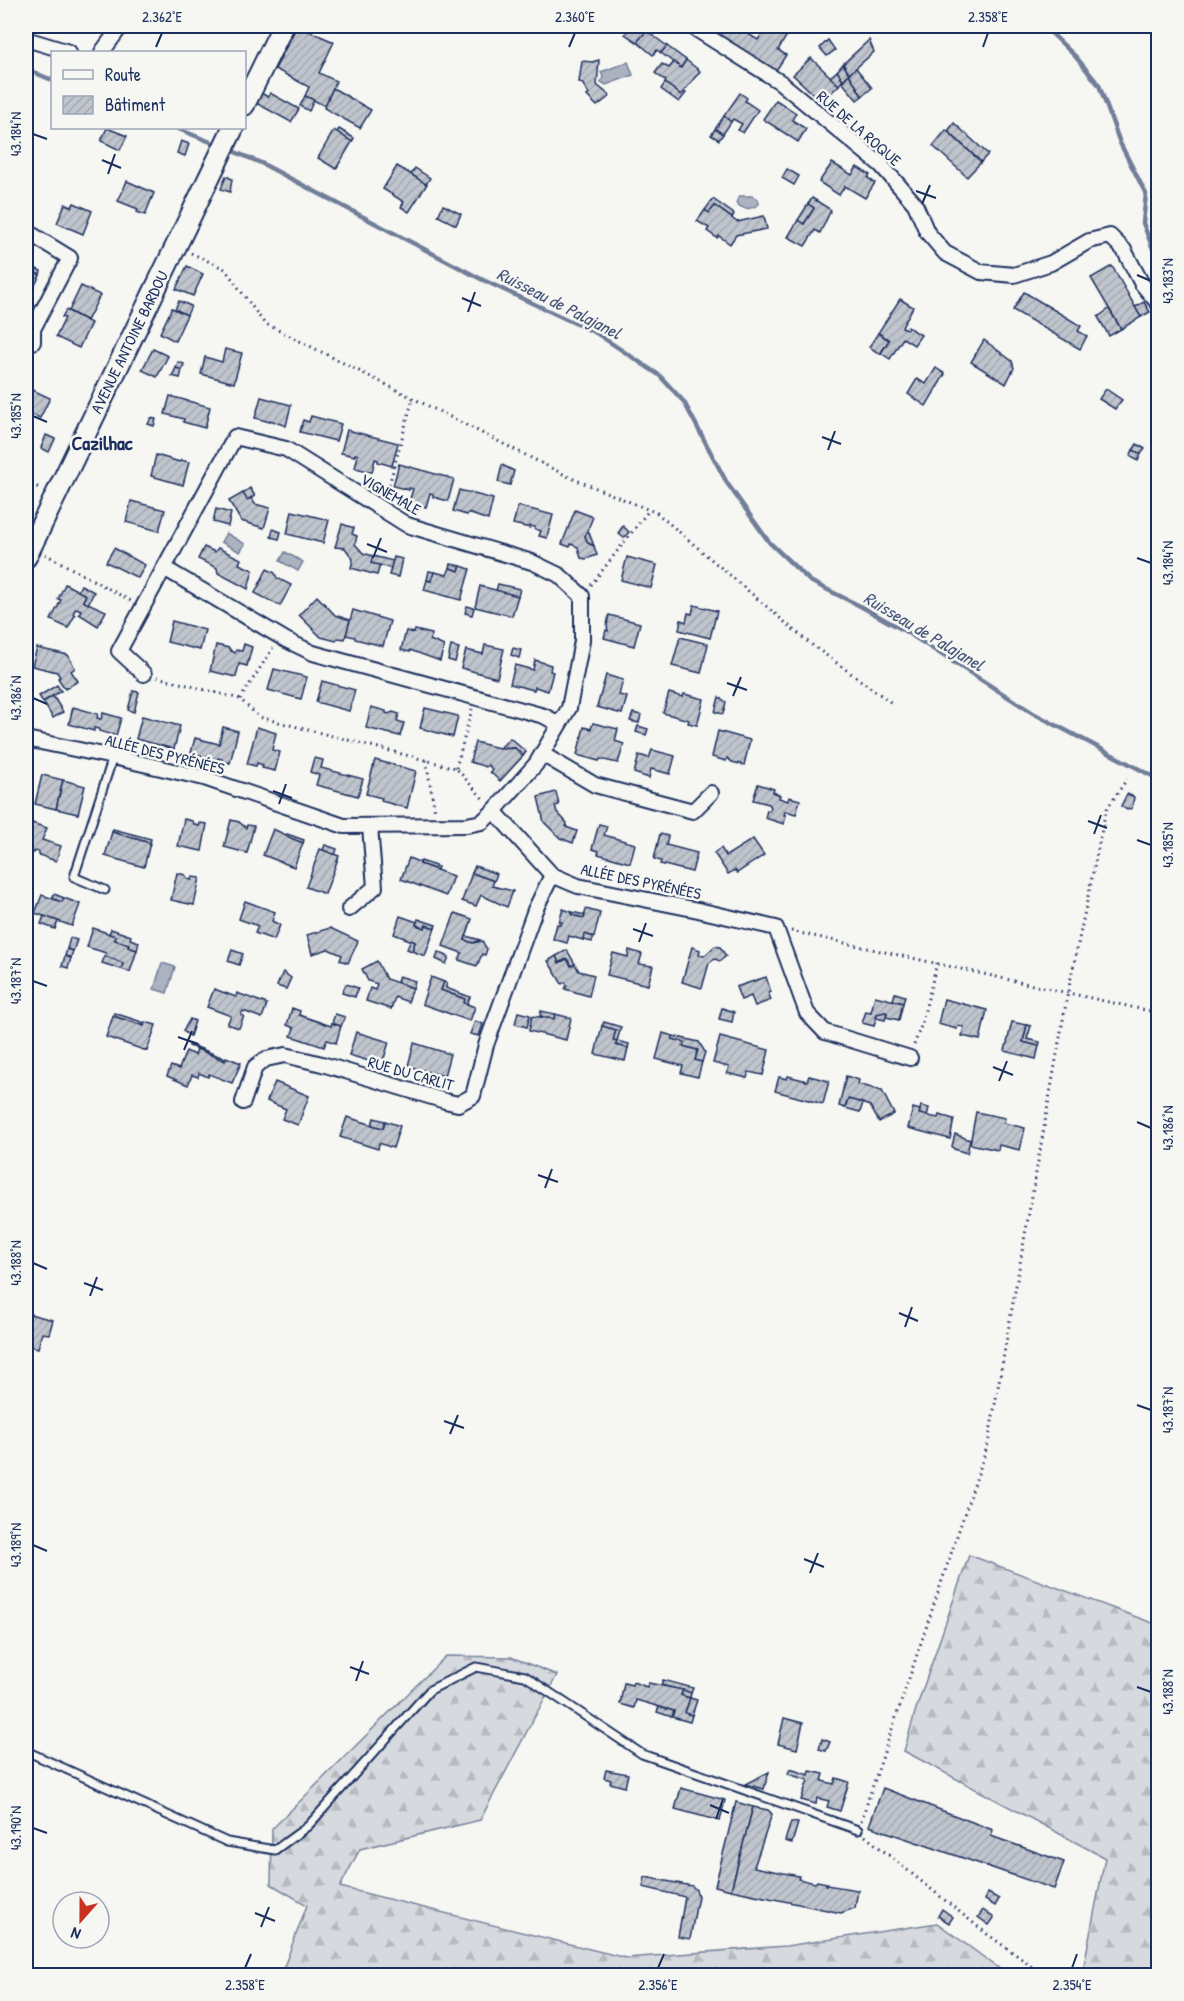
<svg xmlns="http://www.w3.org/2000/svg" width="1184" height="2001" viewBox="0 0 1184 2001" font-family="'Patrick Hand',sans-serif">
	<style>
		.forest { fill: url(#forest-firs); stroke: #78849e; stroke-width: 1.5 }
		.water { fill: #abb2c0; stroke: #717e99; stroke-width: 1.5 }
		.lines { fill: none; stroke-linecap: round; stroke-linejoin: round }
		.stream { stroke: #717e99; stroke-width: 4.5 }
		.building { fill: url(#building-hatch); stroke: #1b2f5e; stroke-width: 1.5 }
		.lane-casing { stroke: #1b2f5e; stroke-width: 11 }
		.street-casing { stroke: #1b2f5e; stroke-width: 18 }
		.secondary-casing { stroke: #1b2f5e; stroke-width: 24 }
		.path { stroke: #1b2f5e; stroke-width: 3; stroke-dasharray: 1.5 4.5; stroke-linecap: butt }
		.lane { stroke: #f6f6f2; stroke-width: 7 }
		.street { stroke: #f6f6f2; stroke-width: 14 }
		.secondary { stroke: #f6f6f2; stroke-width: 20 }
		.ticks { fill: none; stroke: #1b2f5e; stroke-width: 2 }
		.labels { text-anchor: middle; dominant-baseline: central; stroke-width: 5; stroke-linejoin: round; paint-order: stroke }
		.street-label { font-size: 16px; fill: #1b2f5e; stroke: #f6f6f2 }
		.water-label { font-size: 18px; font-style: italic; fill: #46567b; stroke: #f6f6f2 }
		.quarter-label { font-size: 20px; font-weight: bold; fill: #1b2f5e; stroke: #f6f6f2 }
		.neatline { fill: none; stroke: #1b2f5e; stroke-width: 2 }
		.ticks-label { font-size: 15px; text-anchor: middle; fill: #1b2f5e }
	</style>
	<defs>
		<pattern id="forest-firs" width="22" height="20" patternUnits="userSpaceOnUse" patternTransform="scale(1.5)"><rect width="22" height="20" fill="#d6d9dd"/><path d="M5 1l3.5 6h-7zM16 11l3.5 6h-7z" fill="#b7bbc0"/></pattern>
		<pattern id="building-hatch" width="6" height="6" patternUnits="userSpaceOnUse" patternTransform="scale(1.5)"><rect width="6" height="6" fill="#c0c4cd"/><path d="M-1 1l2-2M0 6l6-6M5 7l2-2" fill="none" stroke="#a4a9b2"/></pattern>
	</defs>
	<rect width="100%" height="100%" fill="#f6f6f2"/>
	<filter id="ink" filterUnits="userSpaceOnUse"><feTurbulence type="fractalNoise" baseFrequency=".0167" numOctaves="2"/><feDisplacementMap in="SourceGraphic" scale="12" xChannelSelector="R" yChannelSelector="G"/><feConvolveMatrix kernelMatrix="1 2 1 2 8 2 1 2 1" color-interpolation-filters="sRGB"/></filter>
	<g filter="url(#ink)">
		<g class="forest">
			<polygon points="969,1555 1158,1625 1158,1975 1082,1975 1105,1858 904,1751 916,1709"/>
			<polygon points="446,1656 511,1657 557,1675 480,1820 360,1849 340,1887 626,1958 786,1946 937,1923 1008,1975 281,1975 307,1905 271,1884 272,1829"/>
		</g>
		<g class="water">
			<polygon points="628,62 633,75 606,85 601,82 603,77 601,72"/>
			<path d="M739,196h13l6,3 1,5c-7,6 -17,6 -23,-1z"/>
			<polygon points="226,533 245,544 240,552 221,542"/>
			<polygon points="285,552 303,562 298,571 280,561"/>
			<polygon points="162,963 175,967 167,993 154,989"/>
		</g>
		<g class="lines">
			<g class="stream">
				<polyline points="1044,26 1075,56 1099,85 1120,143 1146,194 1143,223 1158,262"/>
				<polyline points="26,69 52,80"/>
				<polyline points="176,128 218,145"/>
				<polyline points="228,149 261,163 481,279 596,333 659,375 684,402 727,483 769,542 810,581 862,607 905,631 1033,713 1158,779"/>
			</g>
		</g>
		<g class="building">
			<polygon points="297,26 334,42 319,73 336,81 325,106 305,96 309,87 275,69"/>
			<polygon points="632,26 640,26 647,31 637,42 625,34"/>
			<polygon points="714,26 735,26 758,40 767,26 772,26 787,35 778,50 786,55 775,72 709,32"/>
			<polygon points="781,26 790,29 787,35 779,30"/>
			<polygon points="647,31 667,46 661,53 657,50 653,55 637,42"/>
			<polygon points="828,40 835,50 827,56 820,48"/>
			<polygon points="869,40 874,52 849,74 843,64"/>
			<polygon points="667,46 686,60 681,68 661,53"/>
			<polygon points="811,58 839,85 822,102 793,75"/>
			<polygon points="599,60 597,85 610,96 597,106 587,96 589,94 582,83 579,82 582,61 592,62"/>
			<polygon points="686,60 700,71 681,95 665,83 666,81 655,73 662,64 669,68 674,62 681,68"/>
			<polygon points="843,64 849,74 843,80 837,71"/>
			<polygon points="856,68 872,88 862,96 849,74"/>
			<polygon points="837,71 843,80 839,85 830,77"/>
			<polygon points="849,74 862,96 857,100 842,82"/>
			<polygon points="665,83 681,95 684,92 686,93 679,102 661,89"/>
			<polygon points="333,88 371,110 360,128 324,108"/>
			<polygon points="261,93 268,97 270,93 299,109 291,122 256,103"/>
			<polygon points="740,93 747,98 745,101 758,110 743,133 738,130 742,124 733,119 731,122 724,116"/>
			<polygon points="305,96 314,100 309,111 300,106"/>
			<polygon points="776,100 796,113 792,120 806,129 798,142 763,119"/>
			<polygon points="724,116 731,122 723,134 715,129"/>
			<polygon points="954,123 988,154 981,162 948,131"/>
			<polygon points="107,128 127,136 120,150 101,141"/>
			<polygon points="339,129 354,138 352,142 337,132"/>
			<polygon points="715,129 723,134 719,140 711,135"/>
			<polygon points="334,130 352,142 336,169 318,158"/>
			<polygon points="946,130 981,162 967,177 933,146"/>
			<polygon points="181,141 189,144 185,156 177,153"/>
			<polygon points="832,163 852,175 857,167 870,175 868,178 875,183 865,198 845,186 839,195 819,182"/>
			<polygon points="397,166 427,184 409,212 401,207 404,202 383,189"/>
			<polygon points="415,168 430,178 426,184 411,174"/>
			<polygon points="787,169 799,176 794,185 782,178"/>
			<polygon points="226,176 232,179 230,192 221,189"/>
			<polygon points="127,181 154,193 145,215 137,212 138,209 118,201"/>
			<polygon points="812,198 831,210 820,233 815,230 805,246 788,237 798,220 804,224 814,208 808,204"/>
			<polygon points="713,199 734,214 732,218 715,206 709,213 705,210"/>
			<polygon points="74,203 92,211 83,234 57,223 65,204 72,207"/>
			<polygon points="808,204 814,208 804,224 798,220"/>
			<polygon points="443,205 461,214 456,225 438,216"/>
			<polygon points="715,206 737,222 764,216 767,229 736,235 730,244 719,236 717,238 707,231 709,228 697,221 705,210 709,213"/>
			<polygon points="26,264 41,271 40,275 26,268"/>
			<polygon points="187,266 203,274 193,296 176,289"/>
			<polygon points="1112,266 1141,317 1121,329 1091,278"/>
			<polygon points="26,268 40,275 33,289 26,290"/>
			<polygon points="81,286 100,295 87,321 69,311"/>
			<polygon points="1024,292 1081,326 1078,331 1087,336 1080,349 1013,310"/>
			<polygon points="900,299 913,307 902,327 907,329 908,327 921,335 914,345 903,338 890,359 881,353 889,340 878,333"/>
			<polygon points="179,301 191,306 187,315 175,309"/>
			<polygon points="1144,302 1150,312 1141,317 1135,307"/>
			<polygon points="172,308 187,315 175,341 160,333"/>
			<polygon points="1109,309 1121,329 1109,336 1098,317"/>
			<polygon points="66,310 91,323 79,348 56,337 65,318 62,317"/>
			<polygon points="878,333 889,340 880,354 869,347"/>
			<polygon points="984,340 1012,361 1014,368 1006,384 971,362"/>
			<polygon points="153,349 168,356 157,377 142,370"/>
			<polygon points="225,349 242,353 234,383 201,374 205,357 222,362"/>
			<polygon points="178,362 184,364 182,370 176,368"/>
			<polygon points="176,368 182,370 180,378 172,376"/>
			<polygon points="936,368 945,374 926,406 908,394 917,379 926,384"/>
			<polygon points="26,387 50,398 40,418 26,412"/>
			<polygon points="1106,389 1122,400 1115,409 1099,399"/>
			<polygon points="170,396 210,407 205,428 183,422 184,419 165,414"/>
			<polygon points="261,397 291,405 286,426 270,420 270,422 255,418"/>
			<polygon points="311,416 341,424 336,441 300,432 303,420 309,422"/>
			<polygon points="151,418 156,419 154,426 148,424"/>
			<polygon points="347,430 398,443 392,466 378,462 378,460 375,459 372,472 355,468 358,455 355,454 355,456 341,453"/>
			<polygon points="46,435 55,439 49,452 41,448"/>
			<polygon points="1137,444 1145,449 1141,454 1133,450"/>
			<polygon points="1133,450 1141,454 1138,461 1130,456"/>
			<polygon points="156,455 180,462 181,460 189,462 183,485 151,476"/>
			<polygon points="399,464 454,479 448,501 433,497 433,494 430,493 426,507 409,502 413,489 409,488 409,490 393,486"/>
			<polygon points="502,465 514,471 510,485 498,482"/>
			<polygon points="250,488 255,496 247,500 243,493"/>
			<polygon points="459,490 493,499 488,520 468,513 467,515 453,511"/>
			<polygon points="243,493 247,500 251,498 255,504 270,508 264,528 241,521 229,501"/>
			<polygon points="131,501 165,510 159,531 126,522"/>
			<polygon points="518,506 553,515 547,538 539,536 541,531 535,529 535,527 530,526 530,528 513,524"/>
			<polygon points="216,509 231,513 228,526 213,522"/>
			<polygon points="575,510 593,517 585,536 588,543 594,546 597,555 586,559 581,558 578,547 571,544 570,547 562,544"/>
			<polygon points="292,511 329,520 323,543 287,534"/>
			<polygon points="342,524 354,528 352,534 357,536 355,544 363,553 373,556 371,563 380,565 377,575 351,568 353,559 345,548 335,547"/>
			<polygon points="623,526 629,532 624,538 618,533"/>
			<polygon points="273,529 281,532 279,539 271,537"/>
			<polygon points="588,530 594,546 588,543 585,536"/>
			<polygon points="204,547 215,552 218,548 241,559 239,564 253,570 248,589 218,573 217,568 198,559"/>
			<polygon points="114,548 145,565 138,578 106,562"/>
			<polygon points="373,556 393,561 391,568 371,563"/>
			<polygon points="394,557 402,559 398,577 389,575"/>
			<polygon points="627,557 657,565 651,588 621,580"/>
			<polygon points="451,564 461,566 459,571 450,568"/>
			<polygon points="461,566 470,569 461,600 424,590 427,580 431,581 434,572 447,575 450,568 459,571"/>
			<polygon points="267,569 275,573 277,578 291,585 280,606 255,593"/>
			<polygon points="429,571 434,572 431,581 427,580"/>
			<polygon points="65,584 86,595 83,601 106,611 98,626 79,614 81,610 76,608 73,614 75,615 68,628 51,620 61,600 58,599"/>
			<polygon points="498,584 520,589 518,596 496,591"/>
			<polygon points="81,585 94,592 88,604 83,601 86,595 78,591"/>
			<polygon points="480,586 518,596 512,616 475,607"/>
			<polygon points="317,596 335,615 350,620 345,639 338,638 336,641 321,637 299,615"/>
			<polygon points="694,605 717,611 710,638 679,630 681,620 686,622 688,613 692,614"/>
			<polygon points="467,606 474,608 472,615 465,613"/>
			<polygon points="353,610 390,621 383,646 355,639 355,637 346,635"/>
			<polygon points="609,615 640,623 634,646 604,638 606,630 608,631 607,625"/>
			<polygon points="172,621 205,630 200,650 167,642"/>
			<polygon points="415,630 432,634 430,640 444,646 440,661 410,650 410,652 401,650 406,631 414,633"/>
			<polygon points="680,637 708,644 701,673 672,666"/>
			<polygon points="244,644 252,647 247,666 239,664 236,677 210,671 216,645 229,648 231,651 235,653 236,650 242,651"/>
			<polygon points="485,645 504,649 497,678 461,668 466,650 483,654"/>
			<polygon points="451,646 459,648 455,662 448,660"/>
			<polygon points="37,648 68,655 75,668 71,671 78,681 65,689 58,678 60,677 57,672 32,666"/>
			<polygon points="513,648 521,650 519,658 511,655"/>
			<polygon points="535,660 551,665 550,671 553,672 548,691 535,687 534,690 510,684 515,665 533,670"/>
			<polygon points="274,669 307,677 301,699 268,690"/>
			<polygon points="606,675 623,680 619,695 627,697 622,714 597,707"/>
			<polygon points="322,681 355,690 349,711 316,702"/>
			<polygon points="57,685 61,691 43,702 39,696"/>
			<polygon points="133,691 139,692 134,712 128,710"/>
			<polygon points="669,693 683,697 684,694 704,699 697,725 688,723 689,720 663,713"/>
			<polygon points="53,696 63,712 53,718 43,702"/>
			<polygon points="719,697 726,702 723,714 715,712"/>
			<polygon points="73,707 98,714 97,718 101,719 103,713 121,718 116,736 99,731 99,729 94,728 94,731 69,724"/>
			<polygon points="371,707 386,711 386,713 388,714 393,712 399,714 397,721 404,723 400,736 366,728"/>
			<polygon points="425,708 458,716 453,737 420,728"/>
			<polygon points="633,713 641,715 639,723 630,721"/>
			<polygon points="142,716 180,726 174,749 136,739"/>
			<polygon points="593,723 618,729 615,741 624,744 618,763 600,759 599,761 577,755 584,727 591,729"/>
			<polygon points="638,726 648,729 646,735 636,732"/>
			<polygon points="223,727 238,731 230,763 222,761 222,759 218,758 218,760 191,753 195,738 219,744"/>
			<polygon points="257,727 276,733 272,750 280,752 275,771 262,768 263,765 257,763 256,766 247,764"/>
			<polygon points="718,731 750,740 744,765 732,762 727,758 726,761 712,757"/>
			<polygon points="510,738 526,752 523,756 515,748 500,748"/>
			<polygon points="475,742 503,749 515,748 523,756 500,781 490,772 492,769 488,765 486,767 470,762"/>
			<polygon points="652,750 675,756 670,774 651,769 649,778 634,773 639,755 649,758"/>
			<polygon points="314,758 323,760 321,768 363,779 358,796 316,785 319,775 310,772"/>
			<polygon points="375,760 416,771 407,808 381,801 382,798 366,794"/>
			<polygon points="42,775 63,780 56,809 35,804"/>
			<polygon points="63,780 85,786 78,814 56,809"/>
			<polygon points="758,784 774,789 773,792 780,795 779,798 788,801 789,797 800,800 796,814 785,811 784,815 786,815 784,824 765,818 767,810 769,811 771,807 769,804 753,800"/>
			<polygon points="556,792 559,805 555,806 557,812 567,823 566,827 577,831 573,843 560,838 544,822 538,797"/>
			<polygon points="1127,794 1134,797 1132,808 1127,810 1121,806"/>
			<polygon points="184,819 192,821 195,825 199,826 200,823 207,824 202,851 178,846"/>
			<polygon points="231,820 239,822 246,828 247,825 254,826 247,853 224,847"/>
			<polygon points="32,823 47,828 42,840 61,846 56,861 39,855 39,852 35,851 34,853 26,850 26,843"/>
			<polygon points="599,824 607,826 604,835 635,844 630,863 598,854 599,851 592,849"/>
			<polygon points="113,829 151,839 150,843 112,832"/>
			<polygon points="273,829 303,843 294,867 263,855"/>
			<polygon points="112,832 150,843 144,867 105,856"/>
			<polygon points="287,834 304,840 303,843 286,836"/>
			<polygon points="660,834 668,836 666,845 697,853 692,872 660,864 661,861 654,859"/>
			<polygon points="753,839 764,855 737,873 735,870 728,874 714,853 721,848 726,856"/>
			<polygon points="325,845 337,849 335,855 323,850"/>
			<polygon points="320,849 339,856 325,894 306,887"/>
			<polygon points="409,858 421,863 420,864 453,876 446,896 401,879"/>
			<polygon points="421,861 438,867 437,870 420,864"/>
			<polygon points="475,866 497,874 494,881 472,873"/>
			<polygon points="177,873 185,875 188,879 192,880 192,877 200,878 194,905 171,900"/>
			<polygon points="472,873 494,881 492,886 513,891 507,907 481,895 476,906 462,901"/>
			<polygon points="54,894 64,898 62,902 52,899"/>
			<polygon points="42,895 62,902 64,898 80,904 72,926 35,913"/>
			<polygon points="245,901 275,912 272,921 280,925 274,940 255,933 258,926 239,919"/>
			<polygon points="563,909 572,912 572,915 584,918 586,909 600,913 594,937 584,934 583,940 569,936 567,943 553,939 557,924 561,925 562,922 559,922"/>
			<polygon points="572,912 585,915 584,918 572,915"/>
			<polygon points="455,913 472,919 465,940 473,943 482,941 487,949 485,955 482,954 477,966 459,960 462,953 443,946"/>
			<polygon points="44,916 58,921 55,929 41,924"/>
			<polygon points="400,916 417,922 416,925 425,928 426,925 435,928 425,956 412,951 415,942 394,934"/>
			<polygon points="418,919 436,925 435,928 426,925 425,928 416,925"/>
			<polygon points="93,928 116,936 115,940 129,944 128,947 137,950 130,972 121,969 123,963 105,956 106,953 87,947"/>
			<polygon points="330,928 358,941 348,963 340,960 342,955 328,949 312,954 307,935"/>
			<polygon points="111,929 131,936 130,939 139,942 137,950 128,947 129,944 115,940 116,936 109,934"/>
			<polygon points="584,934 594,937 592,942 583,940"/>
			<polygon points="466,936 480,940 473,943 465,940"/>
			<polygon points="70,938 77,940 73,951 67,949"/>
			<polygon points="411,940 415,942 412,951 407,949"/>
			<polygon points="715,946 720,947 726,956 720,961 715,959 709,963 702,988 682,982 692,947 700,950 699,955 704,956"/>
			<polygon points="67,949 73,951 71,958 65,956"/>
			<polygon points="232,950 243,954 239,965 228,961"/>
			<polygon points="567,950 575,964 571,966 567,959 559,963 556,956"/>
			<polygon points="629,950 642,954 639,964 653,966 648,985 607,975 613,953 628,957"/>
			<polygon points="438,952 449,957 446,964 436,959"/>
			<polygon points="65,956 71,958 68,968 62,966"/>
			<polygon points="105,956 123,963 121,969 102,963"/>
			<polygon points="556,956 559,963 567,959 571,966 575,964 579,971 594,975 589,996 565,989 567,985 565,982 562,984 548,961"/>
			<polygon points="377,961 386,979 413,988 408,1002 395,997 391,1009 366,1001 370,988 375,990 377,984 368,981 362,969"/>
			<polygon points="283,972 291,978 286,989 277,986"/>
			<polygon points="399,976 415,981 413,988 397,982"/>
			<polygon points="431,977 444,982 441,990 465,999 464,1003 475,1007 470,1021 422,1004"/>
			<polygon points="766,977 771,992 768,992 771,1000 755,1006 751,996 741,1000 736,987"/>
			<polygon points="444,982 447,983 446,988 470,997 467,1004 464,1003 465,999 441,990"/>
			<polygon points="346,984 358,988 355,997 342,993"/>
			<polygon points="214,989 236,997 237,993 267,1004 262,1018 243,1011 241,1015 244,1016 239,1028 227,1024 231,1016 207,1007"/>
			<polygon points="895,993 905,996 903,1003 893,1000"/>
			<polygon points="875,996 903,1003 899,1020 886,1017 887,1013 885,1012 877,1014 874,1026 862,1023 866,1011 871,1012"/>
			<polygon points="944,999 987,1010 980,1040 962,1036 964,1027 958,1026 957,1029 938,1024"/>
			<polygon points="292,1008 300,1011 299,1015 331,1026 332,1023 341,1026 336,1043 327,1040 324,1047 291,1036 294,1028 287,1025"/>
			<polygon points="722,1008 734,1012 732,1022 719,1019"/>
			<polygon points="541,1011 555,1014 554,1019 540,1016"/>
			<polygon points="518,1012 530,1015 527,1027 515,1024"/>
			<polygon points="885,1012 887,1013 885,1020 876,1018 877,1014"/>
			<polygon points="114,1013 145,1023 144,1026 113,1016"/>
			<polygon points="335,1014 345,1017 341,1026 332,1023"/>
			<polygon points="555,1014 571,1018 566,1040 529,1031 532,1016 554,1019"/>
			<polygon points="113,1016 144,1026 145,1022 156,1025 147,1051 106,1037"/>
			<polygon points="190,1019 195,1021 190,1036 183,1031"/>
			<polygon points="475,1021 483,1024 479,1036 470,1034"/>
			<polygon points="604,1022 621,1027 617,1041 613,1040 616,1030 602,1026"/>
			<polygon points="1012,1022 1027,1025 1023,1042 1039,1046 1036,1059 1005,1051"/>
			<polygon points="1027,1025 1031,1026 1027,1039 1040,1042 1039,1046 1023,1042"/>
			<polygon points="602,1026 616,1030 613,1040 617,1041 616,1045 628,1048 625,1061 595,1054"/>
			<polygon points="356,1032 389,1042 382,1065 349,1055"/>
			<polygon points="663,1033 673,1036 672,1039 685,1042 683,1046 698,1050 695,1060 702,1062 698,1077 681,1073 683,1066 656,1059"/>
			<polygon points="673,1036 699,1042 705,1052 702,1062 695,1060 698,1050 683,1046 685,1042 672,1039"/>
			<polygon points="720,1037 769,1050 763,1075 749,1072 747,1078 727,1073 729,1067 713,1063"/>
			<polygon points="617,1041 629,1044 628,1048 616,1045"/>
			<polygon points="414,1043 450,1054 444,1076 408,1066"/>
			<polygon points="189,1044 226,1059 225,1061 197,1049 189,1046"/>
			<polygon points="197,1049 225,1061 226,1057 241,1063 232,1083 209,1074 208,1077 199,1073 198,1077 192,1075 188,1085 167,1076 171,1066 179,1069 186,1051 195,1055"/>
			<polygon points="788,1076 807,1081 809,1076 829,1081 823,1104 775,1091 779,1077 787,1079"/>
			<polygon points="846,1076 859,1080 858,1084 882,1091 894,1114 879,1122 870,1106 848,1099 845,1108 839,1106"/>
			<polygon points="275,1082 309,1096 298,1125 282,1119 286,1109 267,1101"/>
			<polygon points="848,1099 863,1103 860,1112 845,1108"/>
			<polygon points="921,1106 929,1108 927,1116 919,1114"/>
			<polygon points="913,1108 920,1110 919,1114 938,1118 939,1115 954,1119 950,1139 908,1128"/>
			<polygon points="976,1112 1005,1118 1004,1123 1025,1128 1020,1150 999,1145 998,1150 970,1144"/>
			<polygon points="347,1117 383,1128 385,1121 400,1126 393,1148 379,1143 378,1149 340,1137"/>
			<polygon points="374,1118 385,1121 383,1128 372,1125"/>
			<polygon points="955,1134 970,1140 967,1153 954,1149 952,1146"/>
			<polygon points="26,1313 53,1320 49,1334 42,1333 38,1348 26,1345"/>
			<polygon points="663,1680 693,1688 691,1693 661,1685"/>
			<polygon points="633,1682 647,1687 648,1683 683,1690 681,1695 690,1698 685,1713 692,1715 690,1722 672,1717 674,1711 636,1700 634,1708 620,1704 624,1683 632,1685"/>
			<polygon points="683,1690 691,1693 690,1698 681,1695"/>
			<polygon points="690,1698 697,1700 692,1715 685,1713"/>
			<polygon points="659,1707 674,1711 672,1717 657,1712"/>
			<polygon points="784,1718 803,1723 797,1749 778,1744"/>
			<polygon points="822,1739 830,1742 826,1751 819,1749"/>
			<polygon points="790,1769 809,1775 810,1771 824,1774 822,1781 834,1784 836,1778 849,1782 840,1811 827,1807 829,1801 817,1798 816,1804 801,1800 808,1780 788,1774"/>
			<polygon points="606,1770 628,1774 625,1787 610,1783 611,1780 604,1778"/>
			<polygon points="769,1772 764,1789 745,1784"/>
			<polygon points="681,1788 725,1800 720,1821 675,1809"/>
			<polygon points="883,1788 993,1830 991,1836 1064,1862 1054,1889 869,1826"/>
			<polygon points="736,1802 753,1807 731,1890 715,1886"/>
			<polygon points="753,1807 768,1810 772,1814 754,1867 799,1876 798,1879 815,1883 817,1881 827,1883 826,1885 858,1890 855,1908 841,1913 731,1890"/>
			<polygon points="791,1822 798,1823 792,1843 785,1841"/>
			<polygon points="645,1877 692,1886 696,1890 698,1896 690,1939 678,1937 685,1897 643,1887"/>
			<polygon points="988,1893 999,1899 995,1906 985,1900"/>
			<polygon points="942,1909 953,1917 949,1923 938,1916"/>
			<polygon points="983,1910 994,1918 989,1925 978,1917"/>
		</g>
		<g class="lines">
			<g class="lane-casing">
				<g id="lane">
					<polyline points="105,890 74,877 113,757"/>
					<polyline points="26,1751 227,1842 275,1850 308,1826 430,1690 476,1667 525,1676 642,1754 858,1830"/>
				</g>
			</g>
			<g class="street-casing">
				<g id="street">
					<polyline points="691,26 780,82 881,165 915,204 927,232 945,253 981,272 1014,275 1051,263 1089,241 1110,236 1124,250 1142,284 1158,303"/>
					<polyline points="26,39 69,52"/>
					<polyline points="102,52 121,26"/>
					<polyline points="26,231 70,258 33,329 33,342"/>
					<polyline points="164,568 286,640 313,653 544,716 559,724"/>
					<polyline points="144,674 119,651 235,437 286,449 407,525 532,562 559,575 582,596 582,641 569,708 536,764 494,811"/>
					<polyline points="26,739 113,757 204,778 344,826 467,825 482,822 494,811 552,875 578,886 698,910 776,928 807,1013 825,1032 910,1058"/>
					<polyline points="542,754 595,785 693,811 711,793"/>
					<polyline points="349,909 375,887 370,827"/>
					<polyline points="243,1102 255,1067 266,1059 285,1055 322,1064 445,1101 458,1104 473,1096 486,1045 535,910 552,875"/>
				</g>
			</g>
			<g class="secondary-casing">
				<g id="secondary">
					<polyline points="244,105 283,26"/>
					<polyline points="26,557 233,128"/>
				</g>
			</g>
			<g class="path">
				<polyline points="191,253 225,269 264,323 569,477 657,513 808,642 893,704"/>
				<polyline points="26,481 41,489"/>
				<polyline points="386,496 413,398"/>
				<polyline points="45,554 131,601"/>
				<polyline points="591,585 649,510"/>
				<polyline points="157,677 240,699 259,717 456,768 485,801"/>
				<polyline points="240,699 273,648"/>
				<polyline points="426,760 435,812"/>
				<polyline points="456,768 472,709"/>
				<polyline points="791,931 1158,1013"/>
				<polyline points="914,1045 921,1026 937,963"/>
				<polyline points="861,1821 988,1444 1068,992 1106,810 1127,779"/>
				<polyline points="865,1836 987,1934 1046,1976"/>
			</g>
			<use href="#lane" class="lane"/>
			<use href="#street" class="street"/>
			<use href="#secondary" class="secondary"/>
		</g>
	</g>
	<path class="ticks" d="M156,47l6,-14M569,47l6,-14M983,47l5,-14M33,134l14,5M102,160l19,8M108,174l7,-20M916,191l20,7M922,204l8,-19M1137,275l14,6M462,298l19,8M468,312l7,-20M33,416l14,6M822,437l19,7M828,450l7,-19M367,544l20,8M373,558l8,-20M1137,558l14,5M727,683l20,7M733,696l8,-19M33,698l14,6M273,791l19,7M279,804l7,-20M1088,821l19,7M1094,834l7,-19M1137,840l14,5M633,929l20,7M639,942l7,-19M33,981l14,5M178,1037l20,7M184,1050l8,-19M993,1067l20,8M999,1081l8,-20M1137,1122l14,6M538,1175l20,7M545,1188l7,-19M33,1263l14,6M84,1283l19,7M90,1296l7,-19M899,1313l19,8M905,1327l7,-20M1137,1405l14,5M444,1421l20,7M450,1434l8,-19M33,1545l14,6M804,1559l20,8M810,1573l8,-20M350,1667l19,7M356,1681l7,-20M1137,1687l14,5M710,1805l19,8M716,1819l7,-20M33,1828l14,5M255,1913l20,8M261,1927l8,-20M245,1968l6,-14M658,1968l6,-14M1072,1968l5,-14"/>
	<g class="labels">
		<g class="street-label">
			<text transform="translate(859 128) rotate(41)">RUE DE LA ROQUE</text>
			<text transform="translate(129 342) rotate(-64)">AVENUE ANTOINE BARDOU</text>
			<text transform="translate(391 494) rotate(30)">VIGNEMALE</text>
			<text transform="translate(165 754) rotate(14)">ALLÉE DES PYRÉNÉES</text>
			<text transform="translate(641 881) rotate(12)">ALLÉE DES PYRÉNÉES</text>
			<text transform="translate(411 1073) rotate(16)">RUE DU CARLIT</text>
		</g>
		<g class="water-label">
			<text transform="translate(559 303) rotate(27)">Ruisseau de Palajanel</text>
			<text transform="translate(924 631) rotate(31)">Ruisseau de Palajanel</text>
		</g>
		<g class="quarter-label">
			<text x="102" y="442">Cazilhac</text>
		</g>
	</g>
	<rect width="1184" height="2001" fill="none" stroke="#f6f6f2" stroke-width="66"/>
	<rect x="51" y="51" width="195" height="78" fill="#f6f6f2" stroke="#9ea6b7" stroke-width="1.5"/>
	<rect x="63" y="70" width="30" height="9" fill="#f6f6f2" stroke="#9ea6b7" stroke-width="1.5"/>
	<text x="105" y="81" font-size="18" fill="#1b2f5e">Route</text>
	<rect x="63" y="96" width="30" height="18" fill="url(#building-hatch)" stroke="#9ea6b7" stroke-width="1.5"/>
	<text x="105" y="111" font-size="18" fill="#1b2f5e">Bâtiment</text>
	<g transform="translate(81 1920) rotate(201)"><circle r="28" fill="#f6f6f2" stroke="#9ea6b7" stroke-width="1.5"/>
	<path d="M0-4.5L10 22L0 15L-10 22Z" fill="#c8321e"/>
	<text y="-9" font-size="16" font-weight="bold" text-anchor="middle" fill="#1b2f5e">N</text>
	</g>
	<rect x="33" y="33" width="1118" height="1935" class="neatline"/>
	<g class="ticks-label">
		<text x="162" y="22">2.362°E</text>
		<text x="575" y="22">2.360°E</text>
		<text x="988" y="22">2.358°E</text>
		<text transform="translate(16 134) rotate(-90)" y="5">43.184°N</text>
		<text transform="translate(1168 281) rotate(-90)" y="5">43.183°N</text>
		<text transform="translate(16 416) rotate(-90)" y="5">43.185°N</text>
		<text transform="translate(1168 563) rotate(-90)" y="5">43.184°N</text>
		<text transform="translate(16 698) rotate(-90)" y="5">43.186°N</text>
		<text transform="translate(1168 845) rotate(-90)" y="5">43.185°N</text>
		<text transform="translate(16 981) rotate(-90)" y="5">43.187°N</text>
		<text transform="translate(1168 1128) rotate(-90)" y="5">43.186°N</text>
		<text transform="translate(16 1263) rotate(-90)" y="5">43.188°N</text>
		<text transform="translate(1168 1410) rotate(-90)" y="5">43.187°N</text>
		<text transform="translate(16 1545) rotate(-90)" y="5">43.189°N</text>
		<text transform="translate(1168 1692) rotate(-90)" y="5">43.188°N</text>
		<text transform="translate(16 1828) rotate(-90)" y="5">43.190°N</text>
		<text x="245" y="1990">2.358°E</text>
		<text x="658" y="1990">2.356°E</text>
		<text x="1072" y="1990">2.354°E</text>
	</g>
</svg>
